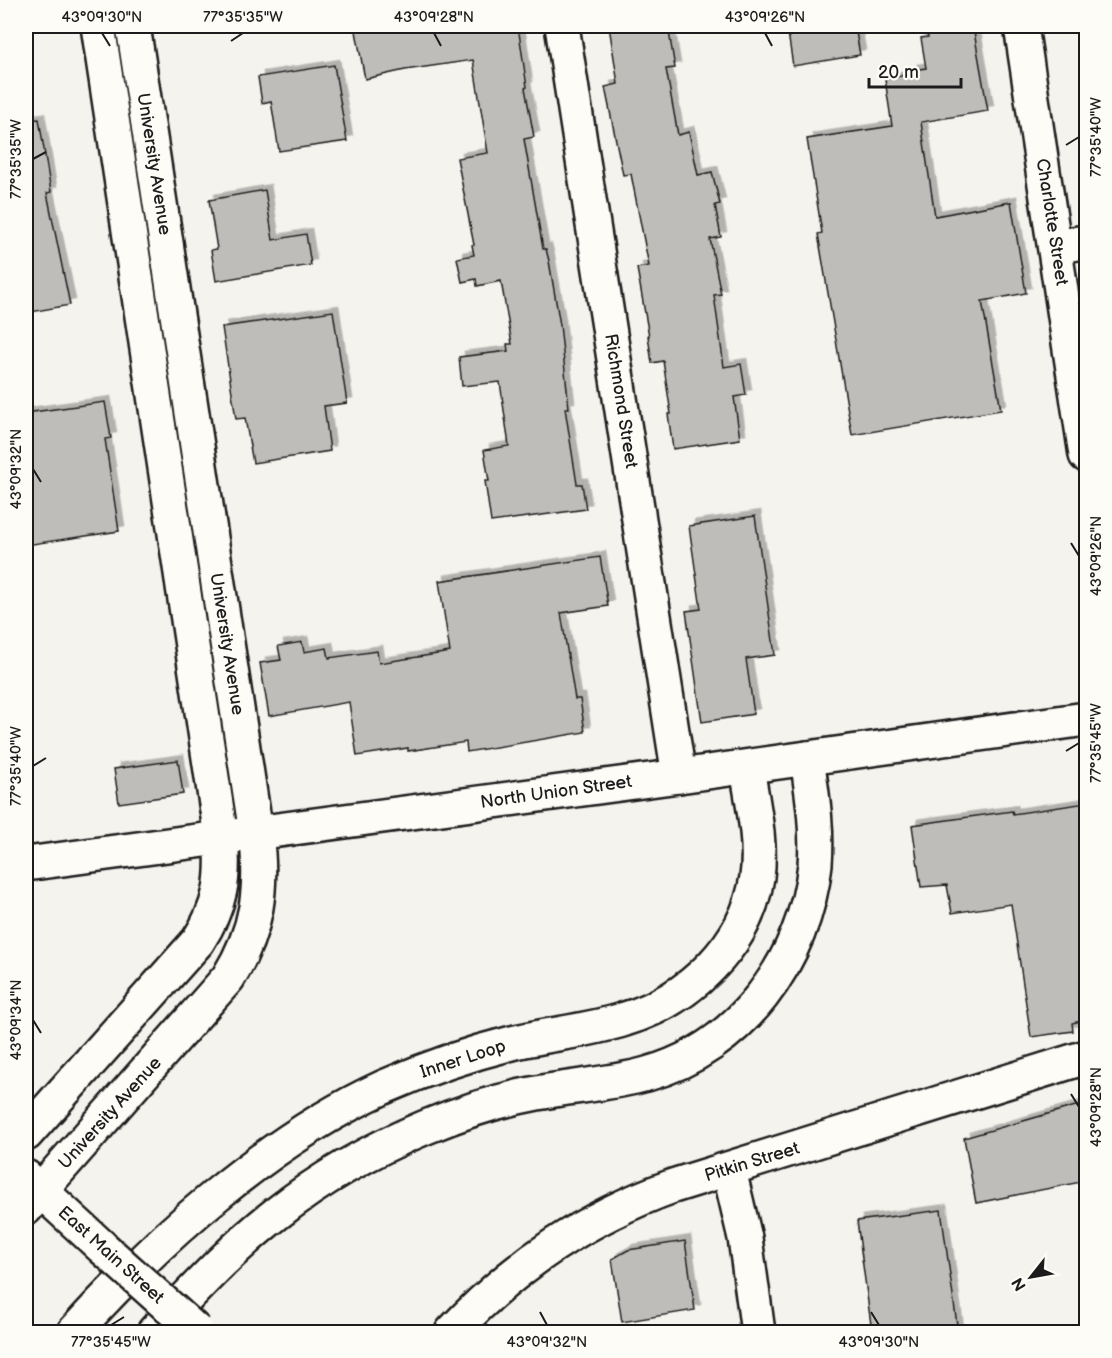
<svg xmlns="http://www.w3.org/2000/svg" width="1112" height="1358" viewBox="0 0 1112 1358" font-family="'Balsamiq Sans',sans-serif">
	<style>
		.building { fill: #bebdba; stroke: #1c1c1c; stroke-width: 1.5; filter: url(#shadow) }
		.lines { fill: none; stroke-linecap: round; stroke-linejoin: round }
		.street-casing { stroke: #1c1c1c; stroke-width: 38 }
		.secondary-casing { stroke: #1c1c1c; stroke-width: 38 }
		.primary-casing { stroke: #1c1c1c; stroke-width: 38 }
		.highway-casing { stroke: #1c1c1c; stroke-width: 38 }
		.street { stroke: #fdfcf7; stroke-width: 33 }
		.secondary { stroke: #fdfcf7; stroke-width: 33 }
		.primary { stroke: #fdfcf7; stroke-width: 33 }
		.highway { stroke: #fdfcf7; stroke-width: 33 }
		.primary-bridge-casing { stroke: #1c1c1c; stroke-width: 38; stroke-linecap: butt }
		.primary-bridge { stroke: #fdfcf7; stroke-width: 33 }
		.ticks { fill: none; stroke: #1c1c1c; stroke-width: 2 }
		.labels { text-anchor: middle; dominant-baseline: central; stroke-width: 6; stroke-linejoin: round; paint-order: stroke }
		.street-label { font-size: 18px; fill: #1c1c1c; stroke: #fdfcf7 }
		.neatline { fill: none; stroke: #1c1c1c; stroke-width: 2 }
		.ticks-label { font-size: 15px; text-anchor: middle; fill: #1c1c1c }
	</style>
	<defs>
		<filter id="shadow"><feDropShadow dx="5.5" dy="-5.5" stdDeviation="0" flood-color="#0004"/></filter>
	</defs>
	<rect width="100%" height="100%" fill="#f4f3ee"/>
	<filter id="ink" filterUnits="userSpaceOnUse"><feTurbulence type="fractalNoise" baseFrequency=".0167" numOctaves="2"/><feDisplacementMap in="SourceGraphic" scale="12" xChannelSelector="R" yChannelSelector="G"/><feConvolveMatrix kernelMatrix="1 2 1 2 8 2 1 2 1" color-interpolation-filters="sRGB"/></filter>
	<g filter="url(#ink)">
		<g class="building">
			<polygon points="355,26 518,26 527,87 525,88 534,137 524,139 543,249 546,249 549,261 560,325 569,408 565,408 577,484 582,484 586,509 491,522 485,481 489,481 484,450 509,446 500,382 462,386 459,357 508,351 507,344 512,344 501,281 477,286 476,279 462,282 457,258 474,255 472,245 474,245 457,158 488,153 473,60 405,70 365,79"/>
			<polygon points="609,26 668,26 675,68 666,69 678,135 689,132 698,175 712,172 720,204 715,205 721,237 710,239 721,294 714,295 724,367 741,364 746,395 734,397 740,439 673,449 668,414 671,414 663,361 652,363 648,336 649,336 637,268 649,266 631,174 623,175 605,87 618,84"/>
			<polygon points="787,26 855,26 860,55 793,66"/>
			<polygon points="927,26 973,26 988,111 921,122 935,216 1011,202 1026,293 982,301 1001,410 852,435 818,234 822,233 807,139 892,126 885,79 912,74 912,70 926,68 921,38 928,37"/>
			<polygon points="334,65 347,141 279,151 271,101 262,103 258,77"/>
			<polygon points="39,119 51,192 47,193 70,305 31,312 26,283 26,120"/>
			<polygon points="265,190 273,240 306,234 311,265 216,281 211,250 217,249 209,200"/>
			<polygon points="333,311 347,403 324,406 330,451 253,463 245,418 236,419 222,327"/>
			<polygon points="105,402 111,438 105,439 119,531 26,545 26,413"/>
			<polygon points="755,516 775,655 746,659 754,714 702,722 686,611 701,609 689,526"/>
			<polygon points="600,557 608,606 561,613 575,699 580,699 585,732 467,752 466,742 408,751 408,748 357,756 349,702 269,716 260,663 281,660 278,646 302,642 304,652 327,648 329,658 377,651 379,663 450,652 439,581"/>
			<polygon points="178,760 183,794 119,803 114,769"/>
			<polygon points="1086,803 1086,1020 1072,1023 1073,1031 1031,1037 1011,904 952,913 947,885 921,887 912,825 1012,811 1013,814"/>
			<polygon points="1086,1103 1086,1181 976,1203 964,1138"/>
			<polygon points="941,1210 958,1332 872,1332 857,1221"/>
			<polygon points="685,1241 695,1310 622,1322 612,1259 628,1250"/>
		</g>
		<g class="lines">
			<g class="street-casing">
				<g id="street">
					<polyline points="562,26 679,776"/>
					<polyline points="1021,26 1086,455"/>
					<polyline points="1056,246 1086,242"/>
					<polyline points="729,1170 745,1238 758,1332"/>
					<path d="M452,1332c64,-68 133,-114 221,-146l413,-129"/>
				</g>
			</g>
			<g class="secondary-casing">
				<g id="secondary">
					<polyline points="26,864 679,776 1086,719"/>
					<path d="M26,1134l172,-193c23,-35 27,-63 23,-104l-123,-811"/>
					<path d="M41,1190l187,-212c30,-48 35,-90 28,-145l-123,-807"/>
				</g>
			</g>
			<g class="primary-casing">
				<polyline id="primary" points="26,1177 102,1247"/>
			</g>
			<g class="highway-casing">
				<g id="highway">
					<polyline points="26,1208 41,1190"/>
					<path d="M74,1332c85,-94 194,-192 310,-245 41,-18 84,-33 128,-44 37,-9 77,-12 113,-24 64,-19 122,-74 132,-142 5,-36 -5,-75 -10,-110"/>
					<path d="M154,1332c39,-41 77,-83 122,-118 44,-35 97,-65 150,-87 36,-15 73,-27 111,-34 36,-7 74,-9 110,-19 94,-26 158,-114 168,-210 3,-36 -3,-71 -8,-106"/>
				</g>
			</g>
			<use href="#street" class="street"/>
			<use href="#secondary" class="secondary"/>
			<use href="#primary" class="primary"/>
			<use href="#highway" class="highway"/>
			<g class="primary-bridge-casing">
				<polyline id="primary-bridge" points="102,1247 197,1332"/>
			</g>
			<use href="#primary-bridge" class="primary-bridge"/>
		</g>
	</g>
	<path class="ticks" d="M102,33l8,13M434,33l7,13M765,33l7,13M231,41l12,-8M1066,145l13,-8M33,159l13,-7M33,469l8,13M1071,543l8,13M1066,751l13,-8M33,766l13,-8M33,1020l8,13M1071,1094l8,13M540,1312l7,13M871,1312l8,13M111,1325l13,-8"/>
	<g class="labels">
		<g class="street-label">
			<text transform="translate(154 164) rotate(81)">University Avenue</text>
			<text transform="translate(1052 222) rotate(81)">Charlotte Street</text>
			<text transform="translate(621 401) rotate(81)">Richmond Street</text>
			<text transform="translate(227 644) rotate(81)">University Avenue</text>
			<text transform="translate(556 792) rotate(-8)">North Union Street</text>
			<text transform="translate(463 1059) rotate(-18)">Inner Loop</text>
			<text transform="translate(110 1113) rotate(-48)">University Avenue</text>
			<text transform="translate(752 1162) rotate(-17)">Pitkin Street</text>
			<text transform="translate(111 1255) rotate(42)">East Main Street</text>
		</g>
	</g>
	<rect width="1112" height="1358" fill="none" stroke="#fdfcf7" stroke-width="66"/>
	<g transform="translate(1031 1277) rotate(239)" stroke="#fdfcf7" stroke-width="4.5" paint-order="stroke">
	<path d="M0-4.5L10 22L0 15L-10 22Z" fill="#1c1c1c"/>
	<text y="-9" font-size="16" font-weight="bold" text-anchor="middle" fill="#1c1c1c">N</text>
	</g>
	<path d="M869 78v9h92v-9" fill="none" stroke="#1c1c1c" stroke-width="3"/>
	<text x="878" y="78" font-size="18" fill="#1c1c1c" stroke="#fdfcf7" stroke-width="4.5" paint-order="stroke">20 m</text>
	<rect x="33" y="33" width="1046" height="1292" class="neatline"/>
	<g class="ticks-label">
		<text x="102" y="22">43°09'30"N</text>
		<text x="243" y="22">77°35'35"W</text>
		<text x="434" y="22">43°09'28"N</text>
		<text x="765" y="22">43°09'26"N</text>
		<text transform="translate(1096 137) rotate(-90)" y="5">77°35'40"W</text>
		<text transform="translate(16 159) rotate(-90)" y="5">77°35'35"W</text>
		<text transform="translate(16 469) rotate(-90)" y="5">43°09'32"N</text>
		<text transform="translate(1096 556) rotate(-90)" y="5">43°09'26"N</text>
		<text transform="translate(1096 743) rotate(-90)" y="5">77°35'45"W</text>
		<text transform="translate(16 766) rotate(-90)" y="5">77°35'40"W</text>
		<text transform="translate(16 1020) rotate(-90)" y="5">43°09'34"N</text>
		<text transform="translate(1096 1107) rotate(-90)" y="5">43°09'28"N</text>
		<text x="111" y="1347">77°35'45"W</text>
		<text x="547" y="1347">43°09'32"N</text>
		<text x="879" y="1347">43°09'30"N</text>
	</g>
</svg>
